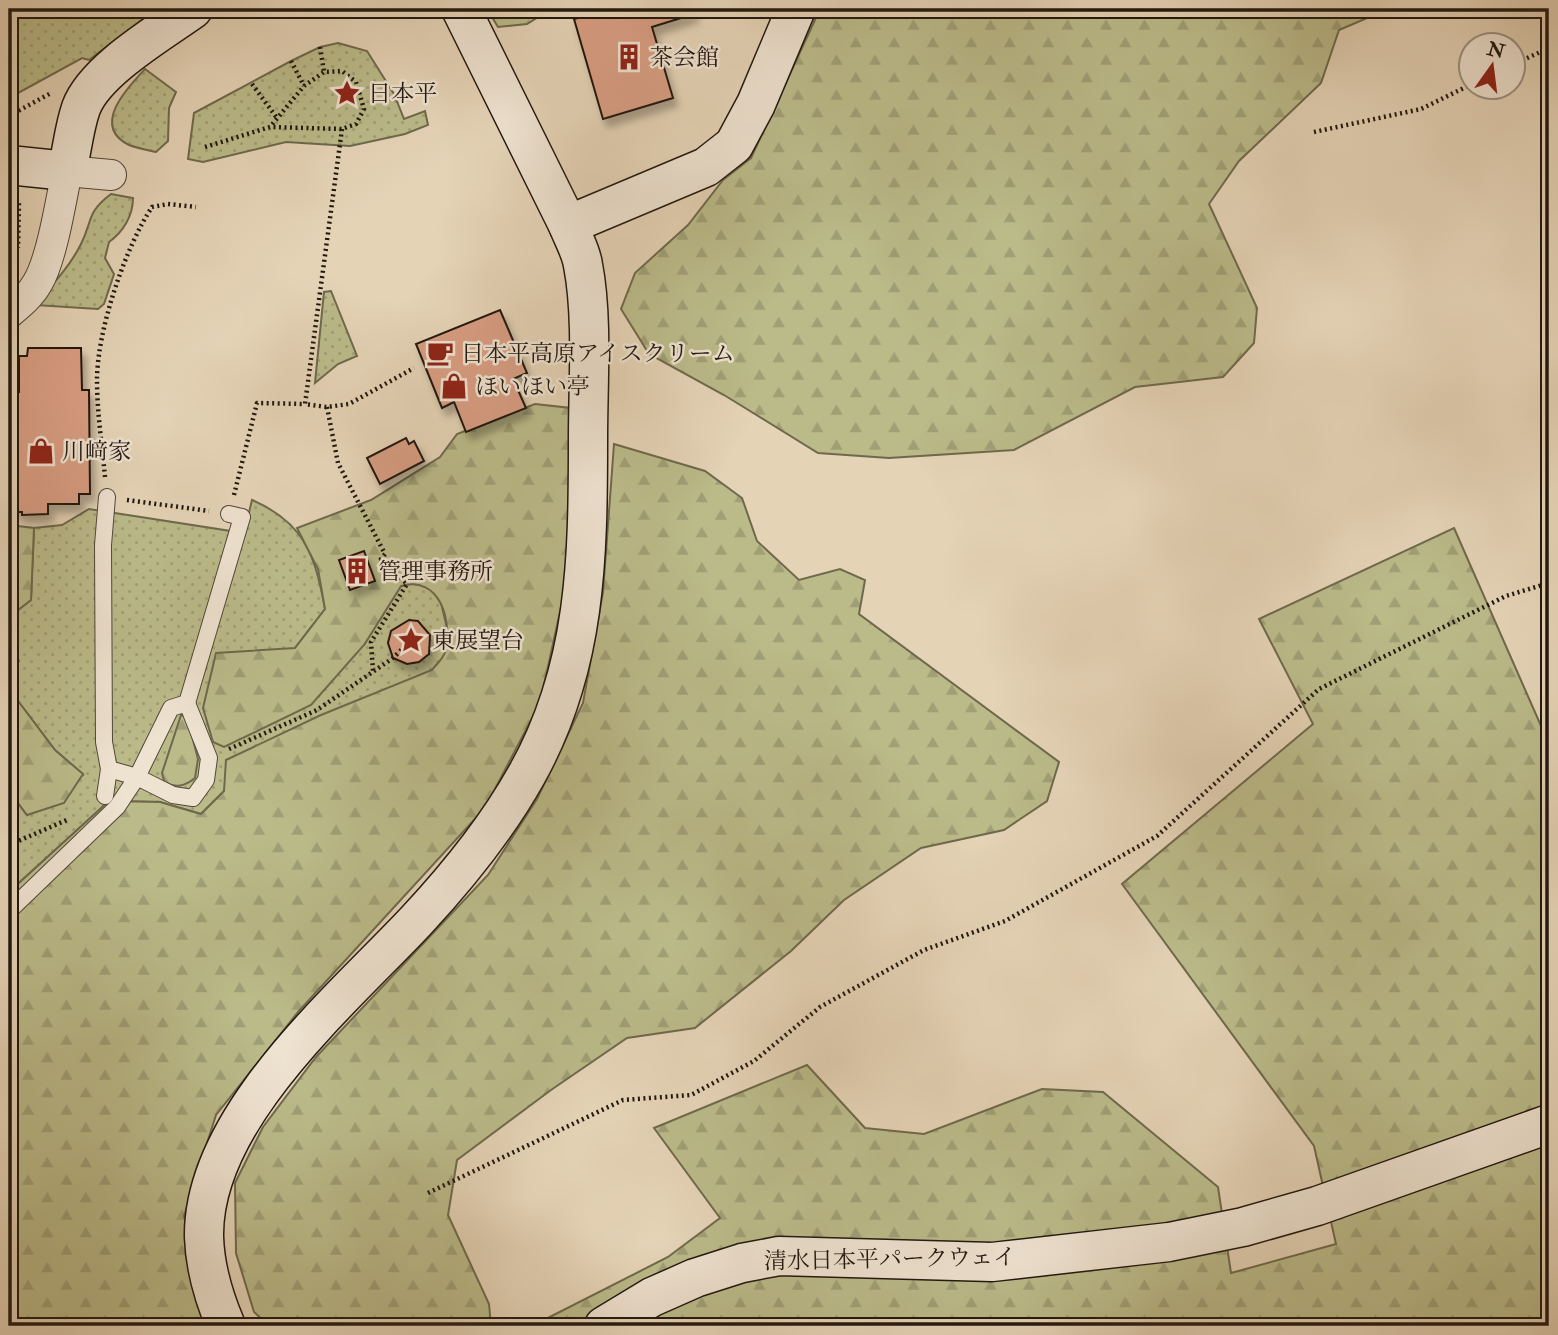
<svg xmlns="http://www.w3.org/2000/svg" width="1558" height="1335" viewBox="0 0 1558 1335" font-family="'IM FELL Double Pica','Noto Serif JP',serif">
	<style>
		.grass { fill: url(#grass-dots); stroke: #6e694c; stroke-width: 2 }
		.forest { fill: url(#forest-firs); stroke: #6e694c; stroke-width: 2 }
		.building { fill: #d89d82; stroke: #211810; stroke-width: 2; filter: url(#shadow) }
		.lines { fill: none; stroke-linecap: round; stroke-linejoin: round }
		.lane-casing { stroke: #52473a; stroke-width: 18 }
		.street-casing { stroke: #52473a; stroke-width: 32 }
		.secondary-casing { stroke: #211810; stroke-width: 41 }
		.path { stroke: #211810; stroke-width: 4.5; stroke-dasharray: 2 3.5; stroke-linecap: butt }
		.lane { stroke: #eee2d0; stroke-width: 16 }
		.street { stroke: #eee2d0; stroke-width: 30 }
		.secondary { stroke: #eee2d0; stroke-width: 38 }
		.labels { text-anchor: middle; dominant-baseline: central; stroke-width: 5; stroke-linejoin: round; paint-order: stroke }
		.poi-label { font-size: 23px; fill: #211810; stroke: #eee2d0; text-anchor: start }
		.street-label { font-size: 23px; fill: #211810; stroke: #eee2d0 }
	</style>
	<defs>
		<pattern id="grass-dots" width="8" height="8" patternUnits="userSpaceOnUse" patternTransform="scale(1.75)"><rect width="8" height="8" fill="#bbba89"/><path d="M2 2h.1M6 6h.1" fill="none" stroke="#a09f75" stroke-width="1.8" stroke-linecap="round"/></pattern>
		<pattern id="forest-firs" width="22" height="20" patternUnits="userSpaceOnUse" patternTransform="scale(1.75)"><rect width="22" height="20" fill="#bbba89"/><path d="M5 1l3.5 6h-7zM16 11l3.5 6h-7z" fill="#a09f75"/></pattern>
		<filter id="shadow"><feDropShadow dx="4.5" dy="8" stdDeviation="3.5" flood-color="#0004"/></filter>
	</defs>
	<rect width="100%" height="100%" fill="#e5d3b6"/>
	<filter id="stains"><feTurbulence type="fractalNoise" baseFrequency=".00286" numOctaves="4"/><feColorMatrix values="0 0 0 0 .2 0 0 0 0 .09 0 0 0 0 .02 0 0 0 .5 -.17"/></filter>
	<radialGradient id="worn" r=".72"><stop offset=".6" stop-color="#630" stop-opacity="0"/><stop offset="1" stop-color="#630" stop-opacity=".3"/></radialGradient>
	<g class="grass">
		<polygon points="9,9 156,9 89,60 82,58 9,98"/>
		<polygon points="338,43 367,51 394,94 404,119 425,111 428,125 405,134 350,146 286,142 203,162 188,159 194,113 291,61 320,47"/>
		<path d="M145,69l31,23 -7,16 -1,33 -12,11c-9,-2 -19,-4 -27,-7 -39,-19 -1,-58 16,-76z"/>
		<path d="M111,194l22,4c0,18 -10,34 -24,44l-4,16 9,16 -10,30 -6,5 -64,-4c17,-19 35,-37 47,-61 12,-24 5,-31 30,-50z"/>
		<polygon points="331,291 357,356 338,364 315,383 324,292"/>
		<path d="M252,500c53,23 63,55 73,109l-30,39 69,-3 37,-59 13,-3 17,6 10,14 6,25 -2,27 -13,15 -41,18 -167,103 -23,23 -41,-12 -51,-1 -100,91v-101l18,24 56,-40 -28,-25 -46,-61v-14l10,-14 -10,-20v-24l22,-17 3,-72 28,-3 27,-16 155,24z"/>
	</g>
	<g class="forest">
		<polygon points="487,9 551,9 527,24 498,27"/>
		<polygon points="820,9 1388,9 1339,30 1321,83 1239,161 1209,204 1257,308 1254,343 1223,377 1135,387 1014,450 889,458 818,453 724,395 649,354 621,309 635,273 688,225 723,180 751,158"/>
		<path d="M535,404l36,4 -4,172 -27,123 -55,105 -187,204 -82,103 -32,101 14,59 21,51h-210v-434l100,-91 51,1 41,12 23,-23 2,-31 95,-45 111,-45c4,-5 11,-11 13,-18 8,-31 -5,-77 -44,-66l-37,59 -53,60 -87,42 -11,-5 -10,-34 13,-55 79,-5 30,-39 -7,-40 -21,-41 74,-28 69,-43 17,-23z"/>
		<polygon points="614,444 705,471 742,498 757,541 799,580 840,569 865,580 859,614 1059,762 1047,801 1004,830 921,848 844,900 791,951 695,1028 627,1038 551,1090 457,1160 448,1215 489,1304 491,1326 269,1326 254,1312 236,1253 235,1183 263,1127 316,1057 488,875 537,799 583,703 603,592"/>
		<polygon points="9,525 34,528 31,600 9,617"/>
		<polygon points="1454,528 1549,744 1549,1326 532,1326 668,1257 720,1218 654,1128 807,1065 865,1128 924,1134 1042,1089 1103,1092 1218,1187 1231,1273 1336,1244 1314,1146 1122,884 1313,724 1259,619"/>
		<polygon points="9,689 55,750 83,774 64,803 27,815 9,791"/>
		<path d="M181,715l6,2 11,42 -3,19c-10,8 -19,11 -31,3l-2,-8z"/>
	</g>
	<g class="building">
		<polygon points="582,9 693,9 694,14 652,27 673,98 603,119 574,19 585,16"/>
		<polygon points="500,310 527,373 513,379 526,408 466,432 454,402 442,408 416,344"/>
		<polygon points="28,348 81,348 82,390 89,390 90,494 79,494 79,504 48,504 48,514 22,515 22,512 15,512 15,502 9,502 9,392 19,392 19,356 27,356"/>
		<polygon points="406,438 409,444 414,441 424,461 380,484 367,458"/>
		<polygon points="364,551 375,581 350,590 339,560"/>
		<polygon points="409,620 418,621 430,635 429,654 419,662 407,664 393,658 388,643 391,631"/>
	</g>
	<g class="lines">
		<g class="lane-casing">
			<g id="lane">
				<polyline points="109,769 137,777 173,795 193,798 206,780 209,758 187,703"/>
				<polyline points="105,796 109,769 104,742 103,545 107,497"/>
				<polyline points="9,911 117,807 137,777 171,708 187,703 242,517 229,514"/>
			</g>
		</g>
		<g class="street-casing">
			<path id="street" d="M9,313c11,-9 22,-18 29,-31 14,-24 23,-82 29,-111l44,4"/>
		</g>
		<g class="secondary-casing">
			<g id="secondary">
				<path d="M9,165l58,6c5,-20 7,-43 14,-63 14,-38 80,-76 112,-99"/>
				<polyline points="568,225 706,167 734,145 756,104 796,9"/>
				<path d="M226,1326c-12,-28 -21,-58 -22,-89 -2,-119 137,-236 212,-316 42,-45 81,-93 111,-147 60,-107 61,-217 61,-336 0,-54 5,-121 -5,-173 -2,-14 -10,-27 -15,-40l-107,-216"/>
				<polyline points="604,1326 652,1297 695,1278 742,1263 779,1256 992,1262 1169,1242 1243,1227 1317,1206 1549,1124"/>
			</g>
		</g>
		<g class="path">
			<polyline points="320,47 324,72"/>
			<polyline points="291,61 304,86"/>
			<polyline points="1512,65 1549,48"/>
			<polyline points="252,84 277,118"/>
			<polyline points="9,116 51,93"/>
			<polyline points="342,129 305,404 327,407 349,404 414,368"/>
			<polyline points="1314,132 1421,109 1470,85"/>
			<polyline points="205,147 270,127 342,129 356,124 364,109 356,82 342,71 324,72 304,86 270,127"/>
			<polyline points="16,199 19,202 18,248"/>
			<polyline points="327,407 338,463 385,554 381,559 407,584 371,642 373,671"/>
			<path d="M105,477c-3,-32 -8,-65 -8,-97 0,-49 28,-132 55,-173l16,-3 28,3"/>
			<polyline points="234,495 257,403 305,404"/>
			<polyline points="127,500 209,511"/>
			<polyline points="229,749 317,710 393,658 411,640"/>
			<polyline points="9,845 69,819"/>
			<polyline points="428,1193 623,1100 691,1095 754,1061 820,1007 924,950 1005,921 1157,836 1319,689 1506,596 1549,583"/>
		</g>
		<use href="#lane" class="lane"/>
		<use href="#street" class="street"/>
		<use href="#secondary" class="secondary"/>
	</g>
	<defs>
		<g id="building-bare" transform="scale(2.1)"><path d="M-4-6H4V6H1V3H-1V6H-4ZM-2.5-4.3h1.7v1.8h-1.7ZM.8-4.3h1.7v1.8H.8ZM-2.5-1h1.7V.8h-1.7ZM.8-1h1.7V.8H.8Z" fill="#8f2418" stroke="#eee2d0" stroke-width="2.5" paint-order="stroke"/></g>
		<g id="sight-bare" transform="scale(2.1)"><path d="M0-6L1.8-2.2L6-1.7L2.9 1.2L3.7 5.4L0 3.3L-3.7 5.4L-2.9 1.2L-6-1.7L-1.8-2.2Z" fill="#8f2418" stroke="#eee2d0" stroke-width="2.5" paint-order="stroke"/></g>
		<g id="cafe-bare" transform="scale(2.1)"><path d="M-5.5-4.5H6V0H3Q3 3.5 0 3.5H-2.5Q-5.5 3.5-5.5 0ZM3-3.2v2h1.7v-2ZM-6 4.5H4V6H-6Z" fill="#8f2418" stroke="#eee2d0" stroke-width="2.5" paint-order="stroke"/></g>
		<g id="shop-bare" transform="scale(2.1)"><path d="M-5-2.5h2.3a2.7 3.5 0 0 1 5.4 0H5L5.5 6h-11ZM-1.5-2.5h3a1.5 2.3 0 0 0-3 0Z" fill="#8f2418" stroke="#eee2d0" stroke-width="2.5" paint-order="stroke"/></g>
	</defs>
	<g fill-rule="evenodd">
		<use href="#building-bare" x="629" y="57"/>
		<use href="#sight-bare" x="347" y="93"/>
		<use href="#cafe-bare" x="440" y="353"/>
		<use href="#shop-bare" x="454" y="386"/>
		<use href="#shop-bare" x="41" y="451"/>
		<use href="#building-bare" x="357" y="571"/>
		<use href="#sight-bare" x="411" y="640"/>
	</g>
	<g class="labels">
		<g class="poi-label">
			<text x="650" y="57">茶会館</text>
			<text x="368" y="93">日本平</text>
			<text x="461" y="353">日本平高原アイスクリーム</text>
			<text x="475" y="386">ほいほい亭</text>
			<text x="62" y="451">川﨑家</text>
			<text x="378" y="571">管理事務所</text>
			<text x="432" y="640">東展望台</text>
		</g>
		<g class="street-label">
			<text transform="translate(890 1259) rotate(-1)">清水日本平パークウェイ</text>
		</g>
	</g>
	<rect width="1558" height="1335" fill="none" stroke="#e5d3b6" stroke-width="35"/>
	<rect x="10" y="10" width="1537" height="1314" fill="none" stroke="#211810" stroke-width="3.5"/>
	<rect x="18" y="18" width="1523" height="1300" fill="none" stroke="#211810" stroke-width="2"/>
	<g transform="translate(1492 66) rotate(14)"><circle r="33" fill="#eee2d0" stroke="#9c9183" stroke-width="2"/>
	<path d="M0-5L12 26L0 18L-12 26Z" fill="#8f2418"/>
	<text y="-10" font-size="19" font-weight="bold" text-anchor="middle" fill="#211810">N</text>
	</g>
	<rect width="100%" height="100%" filter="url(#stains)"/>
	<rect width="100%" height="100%" fill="url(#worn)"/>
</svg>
